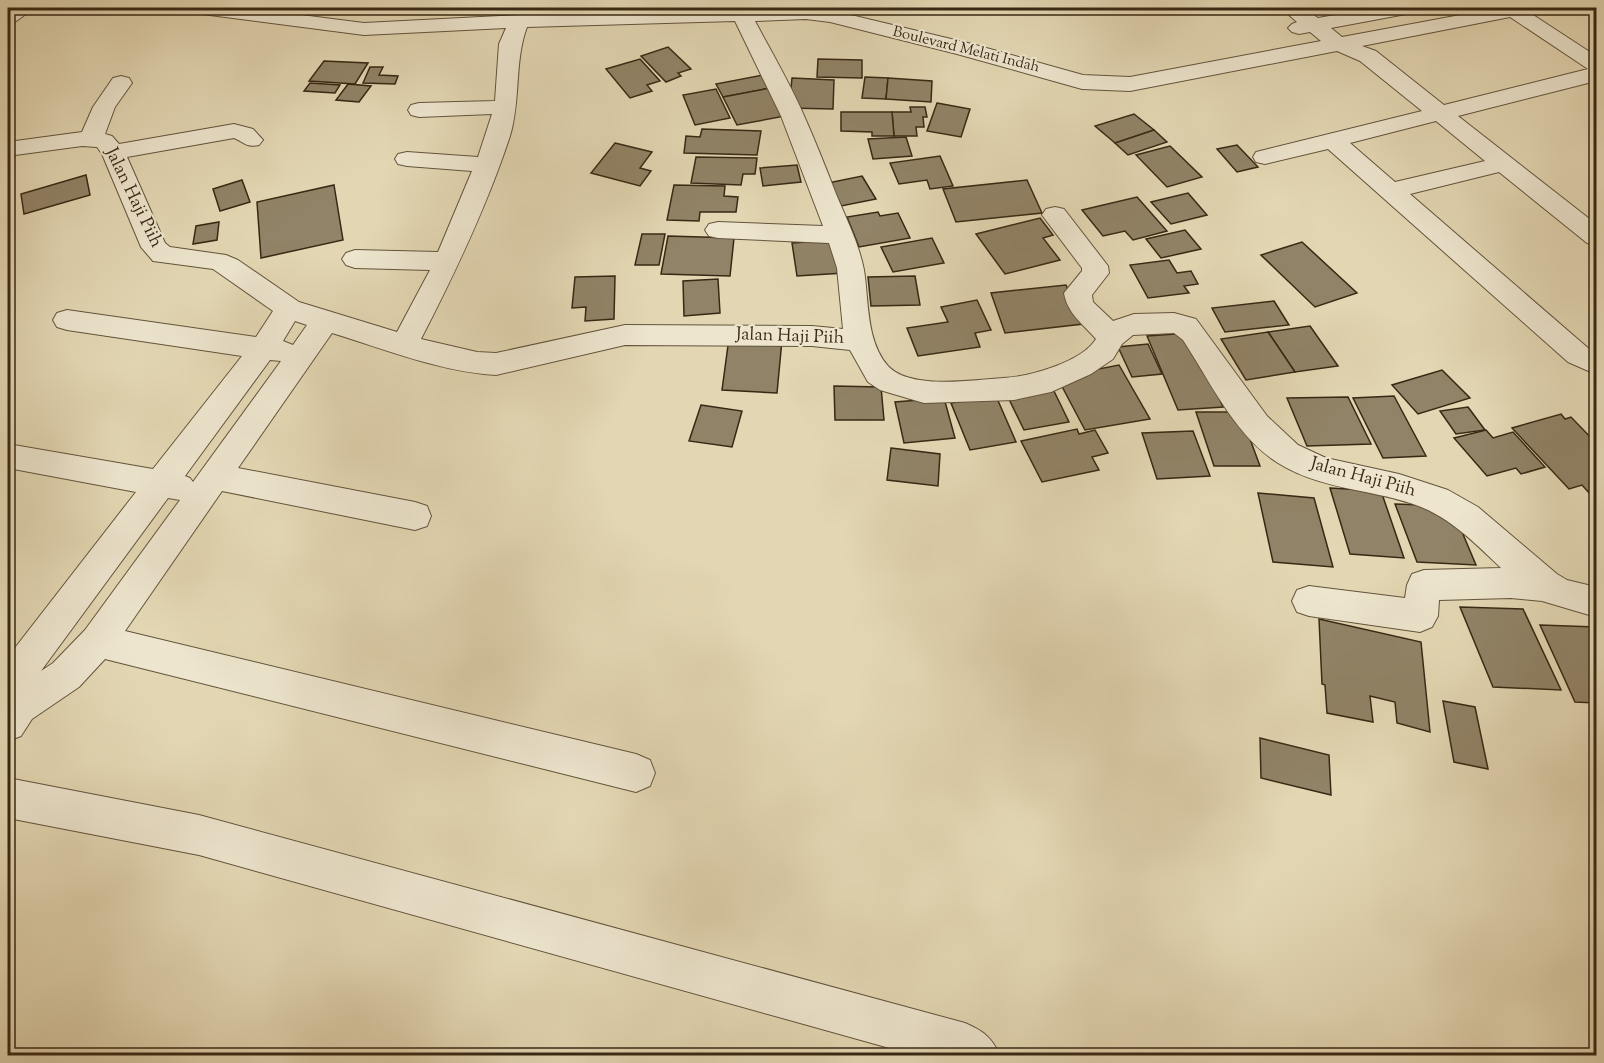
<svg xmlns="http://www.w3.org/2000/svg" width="1604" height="1063" viewBox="0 0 1604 1063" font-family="'Sorts Mill Goudy',serif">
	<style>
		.building { fill: #918367; stroke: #382814; stroke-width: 1.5 }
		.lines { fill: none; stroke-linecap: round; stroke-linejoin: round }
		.minor-casing { stroke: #63543c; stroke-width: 2 }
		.minor { fill: #ede5ce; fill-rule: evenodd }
		.labels { text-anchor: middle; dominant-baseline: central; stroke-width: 4.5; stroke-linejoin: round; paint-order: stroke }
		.far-street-label { font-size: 15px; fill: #382814; stroke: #ede5ce }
		.street-label { font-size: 18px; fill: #382814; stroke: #ede5ce }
	</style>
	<rect width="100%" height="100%" fill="#e3d7b3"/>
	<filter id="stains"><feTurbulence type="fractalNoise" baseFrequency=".00333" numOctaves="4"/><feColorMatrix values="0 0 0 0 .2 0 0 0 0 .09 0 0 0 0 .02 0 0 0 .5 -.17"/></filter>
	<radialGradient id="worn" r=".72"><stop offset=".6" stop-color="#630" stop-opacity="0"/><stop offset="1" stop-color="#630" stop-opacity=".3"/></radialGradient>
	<g class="building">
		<polygon points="668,47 691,69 678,73 681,76 666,82 641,56"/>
		<polygon points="640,59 660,81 647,85 652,91 630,98 606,69"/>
		<polygon points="818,59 862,60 862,78 817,77"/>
		<polygon points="324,61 368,63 355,84 309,81"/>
		<polygon points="370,67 383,67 379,75 398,76 395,84 363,83"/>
		<polygon points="763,75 770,88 723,97 716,84"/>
		<polygon points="865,77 888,78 886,99 862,98"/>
		<polygon points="792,78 834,80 833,109 789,108"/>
		<polygon points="888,78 932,81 931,102 886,99"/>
		<polygon points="310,83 340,85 335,93 304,91"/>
		<polygon points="348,84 371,86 359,102 336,100"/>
		<polygon points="770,88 785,116 737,125 723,97"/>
		<polygon points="716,89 730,118 695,125 683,95"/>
		<polygon points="937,103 970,109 961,137 927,131"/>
		<polygon points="910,107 925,107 927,117 923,117 924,127 916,127 917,136 894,136 892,112 911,112"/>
		<polygon points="841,112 892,112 894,136 872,136 872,132 841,131"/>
		<polygon points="1134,114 1154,130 1115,143 1095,126"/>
		<polygon points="702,129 761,131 757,155 684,153 686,136 700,137"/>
		<polygon points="1154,130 1167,142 1128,155 1115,143"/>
		<polygon points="906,137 912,156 873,159 868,139"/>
		<polygon points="615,143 652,152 640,168 651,171 640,186 591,173"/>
		<polygon points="1237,145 1258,167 1237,172 1217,149"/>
		<polygon points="1170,146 1202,177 1167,187 1136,155"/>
		<polygon points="940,156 953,186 930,189 927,180 899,184 890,163"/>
		<polygon points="696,157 757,158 755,174 743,174 741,185 691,183"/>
		<polygon points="797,165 801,182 763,186 760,168"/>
		<polygon points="86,175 90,195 24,214 21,194"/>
		<polygon points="862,176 876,199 836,207 823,184"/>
		<polygon points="242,180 250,202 220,211 213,189"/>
		<polygon points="1027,180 1042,213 956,222 943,189"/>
		<polygon points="334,185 343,240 261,258 257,202"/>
		<polygon points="674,185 725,186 724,196 738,197 736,212 700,212 699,221 667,220"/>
		<polygon points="1188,193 1207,215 1171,224 1151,202"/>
		<polygon points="1137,197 1167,231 1133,240 1125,231 1103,236 1082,210"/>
		<polygon points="878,212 880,216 898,213 910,238 859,247 847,217"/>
		<polygon points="1040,218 1053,235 1043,238 1060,260 1005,274 976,234"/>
		<polygon points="219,222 217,240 193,244 196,226"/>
		<polygon points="1185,230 1201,249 1161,258 1146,239"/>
		<polygon points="642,234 665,234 659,265 635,265"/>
		<polygon points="668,236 734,238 730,276 661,274"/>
		<polygon points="932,238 944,263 893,272 881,247"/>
		<polygon points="838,240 844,273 797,276 792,243"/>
		<polygon points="1302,242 1357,293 1315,307 1261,255"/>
		<polygon points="1169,260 1177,273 1191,271 1198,284 1184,286 1189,293 1148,298 1130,265"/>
		<polygon points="615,276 614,319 585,321 586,307 572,308 575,277"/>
		<polygon points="915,276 920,305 871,306 868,277"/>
		<polygon points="718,279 720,313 684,316 683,281"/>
		<polygon points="1066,285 1083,324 1005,333 991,293"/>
		<polygon points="977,300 991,330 975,333 980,347 918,356 907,328 948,322 941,307"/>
		<polygon points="1274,301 1289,325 1225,332 1212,308"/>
		<polygon points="1310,326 1338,366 1295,372 1268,332"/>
		<polygon points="1268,332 1295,372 1246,380 1221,339"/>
		<polygon points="1190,333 1223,407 1178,410 1147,336"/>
		<polygon points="729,338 782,340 777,393 722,390"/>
		<polygon points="1148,344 1162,374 1132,377 1118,347"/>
		<polygon points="1119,365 1150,419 1085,430 1057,377"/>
		<polygon points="1442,370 1470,398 1418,414 1392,385"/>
		<polygon points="1051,385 1069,422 1024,430 1006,393"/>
		<polygon points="834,386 881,387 884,420 835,420"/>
		<polygon points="996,396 1016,442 970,450 951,403"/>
		<polygon points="1394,396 1426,456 1383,458 1353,398"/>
		<polygon points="1348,397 1371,444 1307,446 1287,398"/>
		<polygon points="944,398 955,438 904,443 895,402"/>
		<polygon points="701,405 742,411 732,447 689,441"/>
		<polygon points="1468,407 1485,430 1456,434 1440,411"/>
		<polygon points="1196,412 1240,412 1260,466 1214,466"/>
		<polygon points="1561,414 1565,419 1571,417 1596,443 1596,493 1591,495 1582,485 1569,489 1512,428"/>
		<polygon points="1077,429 1079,434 1095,430 1108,453 1092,457 1099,470 1042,482 1021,441"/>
		<polygon points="1486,430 1493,438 1513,432 1545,467 1521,474 1516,468 1487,476 1454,438"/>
		<polygon points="1193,431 1210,476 1157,479 1142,433"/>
		<polygon points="891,448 940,454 938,486 887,480"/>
		<polygon points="1330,488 1381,491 1404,558 1350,554"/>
		<polygon points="1258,493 1314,498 1333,567 1273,562"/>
		<polygon points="1395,504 1451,506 1476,565 1417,562"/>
		<polygon points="1460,607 1523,609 1561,690 1493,687"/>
		<polygon points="1319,619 1421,642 1430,732 1397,723 1395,702 1370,696 1373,722 1327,713 1325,685 1322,684"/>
		<polygon points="1540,625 1596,627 1596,703 1575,702"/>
		<polygon points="1443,701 1475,707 1488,769 1454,762"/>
		<polygon points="1260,738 1329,755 1331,795 1261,778"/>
	</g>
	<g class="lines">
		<g class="minor-casing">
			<g id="minor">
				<polygon points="11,8 34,8 15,22 8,24 8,9"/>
				<path d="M192,8h54l118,15 155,-8 293,-7 18,2 142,34 111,31 47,2 191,-36 -11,-9 -11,2 -7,-2 -4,-4 4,-4 5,-2 -16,-14h22l15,10 57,-10h41l-3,4 -7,2 -75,14 11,9 156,-29 26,1 72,47v25l-138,35 138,108v21l-9,-2 -88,-71 -89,22 178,154 8,3v21l-3,1 -25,-11 -240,-213 -63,15 -9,-2 -3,-5 3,-5 166,-41 -62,-50 -23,-10 -207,40 -48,-2 -125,-35 -127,-32 -24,-3 -51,2c17,32 36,64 50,97 11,25 21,50 31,76 10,24 23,50 28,76 5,32 2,71 24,96 22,24 85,14 115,12 26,-1 79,-16 93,-39 -13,-15 -29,-26 -32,-46l18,-22v-3l-40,-53 4,-6 9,-2 9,2 44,57 1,7 -17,22 1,7 20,19 21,-7 40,-1 22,6 71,97 31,29 28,13 73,16 49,16 30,17 79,67 10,6 29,7v30l-54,-16 -31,-3 -72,2 -1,16 -6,11 -12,5 -111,-16 -12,-4 -5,-11 5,-11 12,-4 96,12 2,-13 5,-11 12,-4 77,-2c-26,-25 -52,-52 -88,-64 -44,-15 -94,-15 -135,-41 -43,-27 -68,-82 -95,-123l-9,-7 -41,2 -11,9 -9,15 -22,15 -40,18 -37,8 -90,3 -34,-10 -10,-3 -12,-8 -18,-32 -38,-4 -187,-1 -129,30c-55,-3 -112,-26 -164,-42l-94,135 177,34 12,4 4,10 -4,10 -12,4 -193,-39 -97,140 511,123 14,6 5,13 -5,13 -14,6 -531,-133 -26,28 -47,32 -11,17 -13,5v-80l3,-8 125,-161 -128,-24v-24l145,25 89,-113 -175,-26 -10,-3 -4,-7 4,-7 10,-3 189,27 17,-26 -60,-42 -60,-8 -12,-14 -39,-93 -5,-7 -15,-1 -74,10v-14l74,-10 11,-25 20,-29 8,-2 8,2 3,5 -17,24 -10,27 7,2 7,8 115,-20 19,5 10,11 -4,5c-13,3 -15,-3 -25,-7l-107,19 38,86 5,4 56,8 12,5 61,42 98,30 33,-62 -75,-2 -9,-3 -4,-6 4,-6 9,-3 83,2 34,-81 -65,-5 -9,-2 -3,-5 3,-5 9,-2 71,5 14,-43 -73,3 -8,-2 -3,-5 3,-5 8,-2 76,-2 4,-57 7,-16 -142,7 -162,-21 -7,-2zM1510,17l78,52 -144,36 -68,-54 -14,-5zM735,21l46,95 42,110 -105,-4 -9,2 -4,6 4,6 9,2 111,5 8,25 6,61 -31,-3 -187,-1 -129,28 -19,-1 -56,-13c34,-66 66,-133 89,-203 11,-36 4,-74 17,-109zM1436,121l49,40 -90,21 -45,-39zM295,321l12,4 -14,20 -10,-4zM270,360l11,1 -88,121 -3,-4 -5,-2zM168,498l12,2 -95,130 -32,33 -12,8z"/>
				<path d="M8,778l191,37 766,208c18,8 27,14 35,33h-82l-719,-201 -191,-37z"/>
			</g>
		</g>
		<use href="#minor" class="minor"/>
	</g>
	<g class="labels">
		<g class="far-street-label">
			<text transform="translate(966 50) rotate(14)">Boulevard Melati Indah</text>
		</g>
		<g class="street-label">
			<text transform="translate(133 198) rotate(64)">Jalan Haji Piih</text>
			<text transform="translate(790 337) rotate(2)">Jalan Haji Piih</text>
			<text transform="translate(1363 478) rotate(15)">Jalan Haji Piih</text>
		</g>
	</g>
	<rect width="1604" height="1063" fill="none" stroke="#e3d7b3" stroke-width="30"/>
	<rect x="9" y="9" width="1586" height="1045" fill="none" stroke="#382814" stroke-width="3"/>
	<rect x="15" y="15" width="1574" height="1033" fill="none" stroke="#382814" stroke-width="1.5"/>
	<rect width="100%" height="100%" filter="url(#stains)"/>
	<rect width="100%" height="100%" fill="url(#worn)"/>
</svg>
